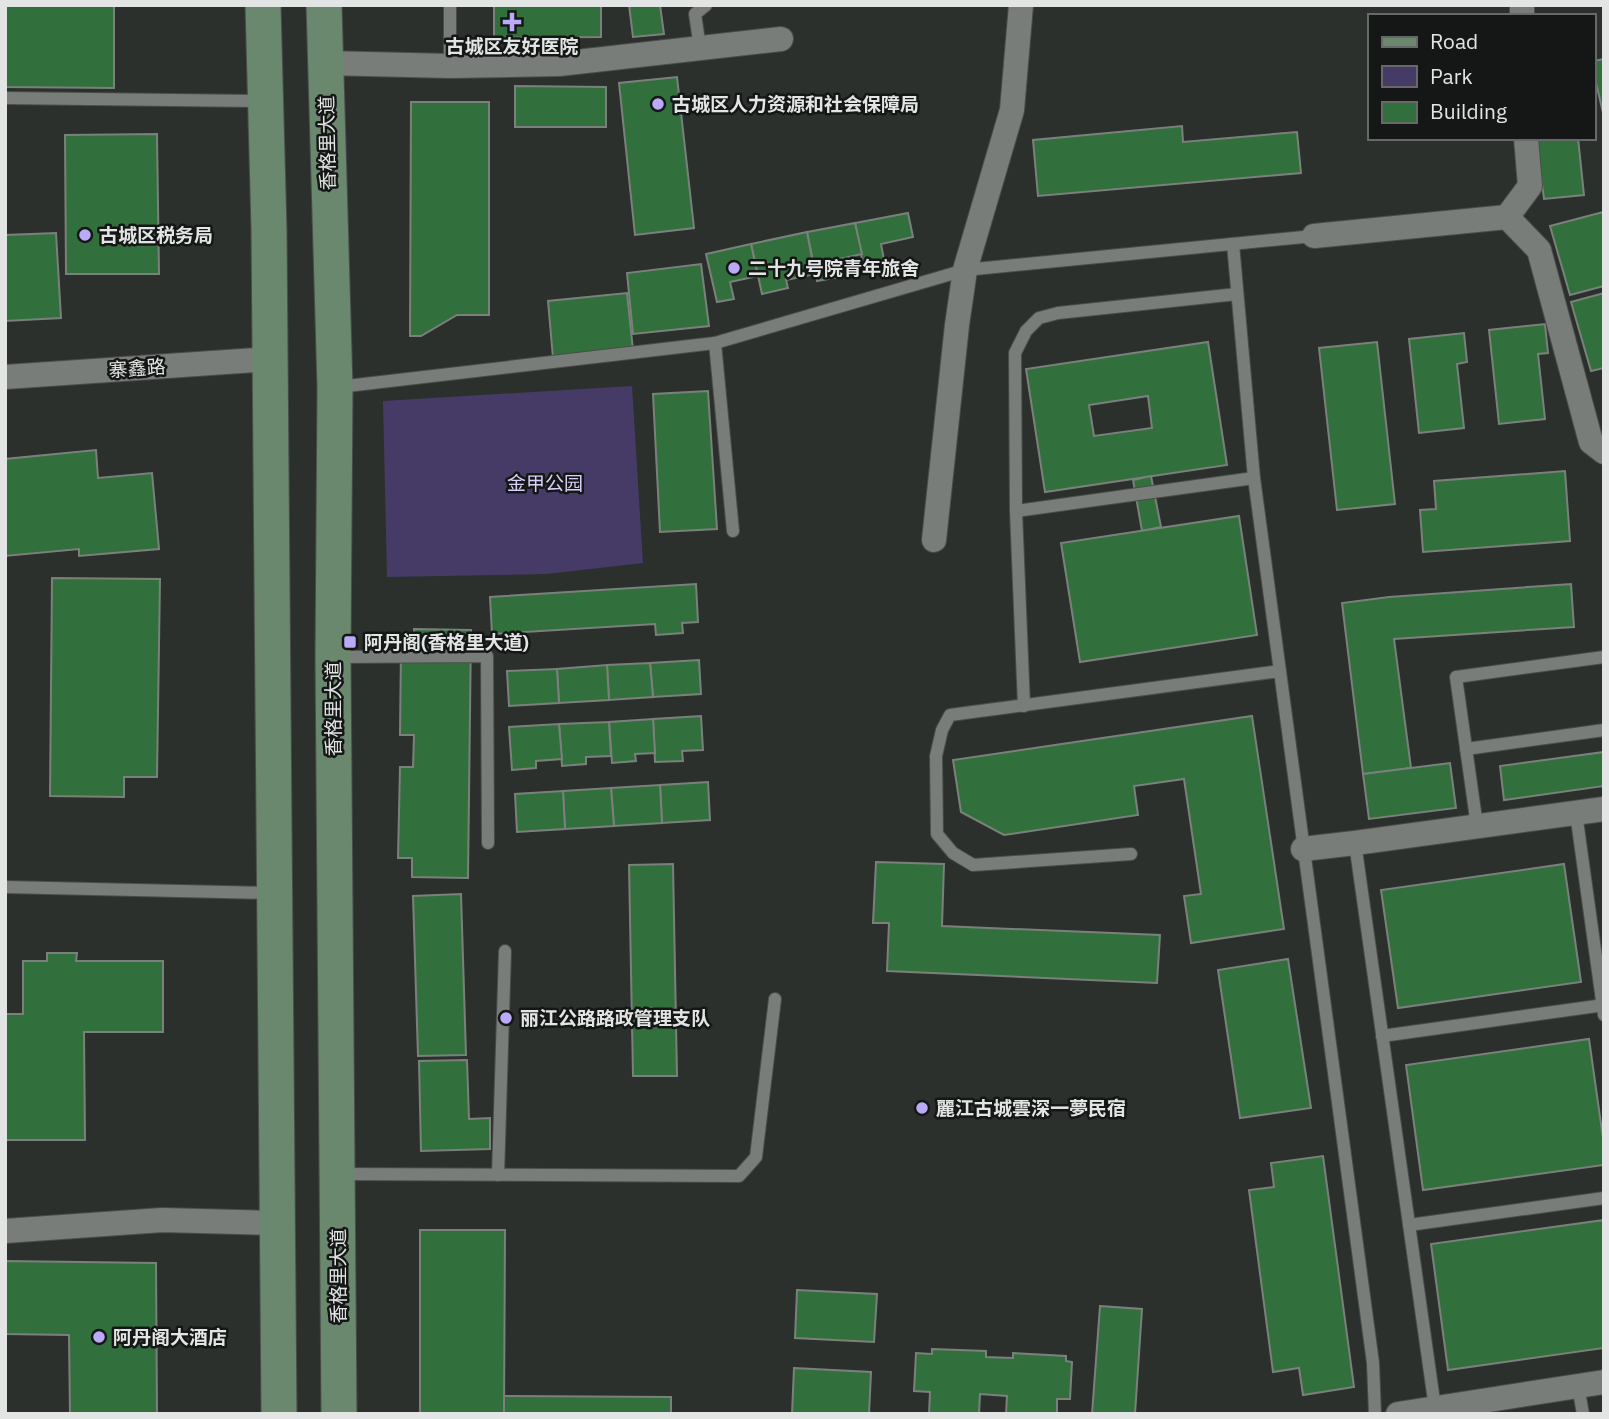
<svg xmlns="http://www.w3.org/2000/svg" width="1609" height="1419" viewBox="0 0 1609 1419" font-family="'IBM Plex Sans','Noto Sans SC',sans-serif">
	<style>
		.green { fill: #453b66 }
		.building { fill: #31703c; stroke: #7b807c; stroke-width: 2; fill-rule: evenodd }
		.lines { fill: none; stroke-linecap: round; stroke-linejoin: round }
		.lane-casing { stroke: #4a4d4a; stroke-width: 14 }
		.street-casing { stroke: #4a4d4a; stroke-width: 26 }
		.secondary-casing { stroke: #4a4d4a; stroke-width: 37 }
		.lane { stroke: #797d79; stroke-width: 12 }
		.street { stroke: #797d79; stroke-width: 24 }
		.secondary { stroke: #6a886e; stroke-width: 35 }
		.poi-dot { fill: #baaaf7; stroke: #151716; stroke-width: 2.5 }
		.labels { text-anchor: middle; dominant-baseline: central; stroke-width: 5; stroke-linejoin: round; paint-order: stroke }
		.poi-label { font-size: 19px; font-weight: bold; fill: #e2e5e3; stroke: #151716; text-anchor: start }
		.street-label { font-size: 19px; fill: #e2e5e3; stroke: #151716 }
		.park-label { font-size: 19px; fill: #d7d0f8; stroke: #151716 }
	</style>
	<rect width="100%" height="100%" fill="#2c302c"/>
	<polygon class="green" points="632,386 643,563 547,574 387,577 383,401"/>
	<g class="building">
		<polygon points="5,5 114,5 114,88 5,87"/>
		<polygon points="494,5 601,5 601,37 494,38"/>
		<polygon points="629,5 660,5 664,34 633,37"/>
		<polygon points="1604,59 1604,117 1593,70 1593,61"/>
		<polygon points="677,77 694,228 635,235 619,83"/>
		<polygon points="515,86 606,87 606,127 515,127"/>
		<polygon points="411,102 489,102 489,315 457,315 421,336 410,336"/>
		<polygon points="1182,126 1183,142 1297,132 1301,173 1038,196 1033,140"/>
		<polygon points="157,134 159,274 66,274 65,135"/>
		<polygon points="1536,138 1578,138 1584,195 1544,199"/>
		<polygon points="1603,212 1604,286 1570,295 1550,226"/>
		<polygon points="908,213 913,237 881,244 885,265 864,270 855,223"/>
		<polygon points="855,223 862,254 835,260 839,277 817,281 807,232"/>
		<polygon points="807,232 815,274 786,280 788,288 762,294 751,244"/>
		<polygon points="56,233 61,318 5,321 5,235"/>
		<polygon points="751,244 758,276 730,282 734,299 717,302 706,254"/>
		<polygon points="701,264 709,326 633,334 627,273"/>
		<polygon points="627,293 633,350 553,358 548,301"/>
		<polygon points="1604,293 1604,368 1591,371 1571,302"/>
		<polygon points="1545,324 1548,353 1538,354 1545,419 1499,424 1489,330"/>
		<polygon points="1464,333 1467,362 1457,364 1464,428 1419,433 1409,339"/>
		<path d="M1208,342l19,123 -182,27 -19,-123zM1148,396l4,32 -58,8 -5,-31z"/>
		<polygon points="1377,342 1395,504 1337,510 1319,348"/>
		<polygon points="708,391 717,529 660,532 653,394"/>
		<polygon points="96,450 98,478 152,473 159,549 79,556 79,549 5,556 5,459"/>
		<polygon points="1565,471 1570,541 1423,552 1420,510 1436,509 1434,481"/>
		<polygon points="1151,476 1161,527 1142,531 1133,480"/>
		<polygon points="1239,516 1257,635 1080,662 1061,543"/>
		<polygon points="52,578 160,579 157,777 124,777 124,797 50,796"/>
		<polygon points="696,584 698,622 682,623 683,633 656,635 655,624 492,634 490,597"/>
		<polygon points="1571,584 1574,627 1394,639 1411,768 1363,774 1342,603 1389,597"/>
		<polygon points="414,629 471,630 468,878 412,877 412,858 398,858 400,767 413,767 414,735 400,735 401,647 415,647"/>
		<polygon points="699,660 701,694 653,697 650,663"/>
		<polygon points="650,663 653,697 609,700 607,665"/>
		<polygon points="607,665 609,700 559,703 557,669"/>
		<polygon points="557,669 559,703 509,706 507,671"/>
		<polygon points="701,716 703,750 682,751 683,761 655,762 653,719"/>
		<polygon points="1252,716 1284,929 1191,943 1184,896 1201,894 1184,779 1134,786 1138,815 1004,835 961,812 953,760"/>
		<polygon points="653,719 655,753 635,754 636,761 612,763 609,722"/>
		<polygon points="609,722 611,756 586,757 586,764 562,766 559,724"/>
		<polygon points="559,724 562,759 536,761 536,768 512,770 509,727"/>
		<polygon points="1604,752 1604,786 1504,800 1500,766"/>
		<polygon points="1450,763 1456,808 1369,819 1363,774"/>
		<polygon points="708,782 710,820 662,823 660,785"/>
		<polygon points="660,785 662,823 614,826 611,788"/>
		<polygon points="611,788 614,826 565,829 563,791"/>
		<polygon points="563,791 565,829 517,832 515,794"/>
		<polygon points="876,862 944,864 942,926 1160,935 1157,983 887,971 889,923 873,923"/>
		<polygon points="673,864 677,1076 633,1076 629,865"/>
		<polygon points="1564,864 1581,982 1398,1008 1381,890"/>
		<polygon points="461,894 466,1055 418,1056 413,896"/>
		<polygon points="47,953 77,953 76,961 163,961 163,1032 84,1032 85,1140 5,1140 5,1014 23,1014 23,961 47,961"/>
		<polygon points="1288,959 1311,1108 1240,1118 1218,970"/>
		<polygon points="1589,1039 1604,1145 1604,1165 1423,1190 1406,1065"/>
		<polygon points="467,1060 469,1119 490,1118 490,1149 421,1151 419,1061"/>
		<polygon points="1323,1156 1354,1387 1303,1395 1299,1368 1273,1372 1249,1190 1274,1187 1271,1163"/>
		<polygon points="1604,1220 1604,1348 1448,1370 1431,1244"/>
		<polygon points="420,1230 505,1230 504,1414 420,1414"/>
		<polygon points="5,1261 156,1263 157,1414 70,1414 69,1335 5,1334"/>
		<polygon points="797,1290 877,1294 874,1342 795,1338"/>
		<polygon points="1100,1306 1142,1309 1135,1414 1092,1414"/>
		<polygon points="932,1349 986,1351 986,1357 1013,1358 1013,1353 1066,1356 1066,1361 1072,1362 1070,1399 1057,1399 1057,1414 1006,1414 1007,1396 980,1394 979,1414 929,1414 930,1392 914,1391 916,1353 932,1354"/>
		<polygon points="794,1368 871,1372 869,1414 792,1414"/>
		<polygon points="504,1396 671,1397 671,1414 504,1414"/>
	</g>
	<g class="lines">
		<g class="lane-casing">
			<g id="lane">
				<polyline points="450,5 450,66"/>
				<polyline points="700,48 695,14 706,5"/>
				<polyline points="5,98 264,101"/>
				<polyline points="1233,244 1254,478 1373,1363 1375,1414"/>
				<polyline points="338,387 715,343"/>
				<polyline points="1016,511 1254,478"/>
				<polyline points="733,531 715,343 965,270 1314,236"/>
				<polyline points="337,657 487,656 488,843"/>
				<polyline points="1024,706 1016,511 1015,353 1026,331 1039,318 1058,313 1237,294"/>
				<polyline points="1466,749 1604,730"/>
				<polyline points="1576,813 1604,1015"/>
				<polyline points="1477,826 1456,677 1604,657"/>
				<polyline points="1355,843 1435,1408"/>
				<polyline points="1131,854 973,865 953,853 937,834 936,756 942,730 950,715 1280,671"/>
				<polyline points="5,887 271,893"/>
				<polyline points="1382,1036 1604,1005"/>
				<polyline points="338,1174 739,1176 756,1157 775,999"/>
				<polyline points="498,1175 505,951"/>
				<polyline points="1409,1225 1604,1198"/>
				<polyline points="1578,1386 1583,1414"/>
			</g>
		</g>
		<g class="street-casing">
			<g id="street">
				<polyline points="1522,16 1522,5"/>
				<polyline points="325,63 450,66 559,64 781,39"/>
				<polyline points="1526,138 1530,186 1507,217 1539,250 1591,442 1604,452"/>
				<polyline points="1314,236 1507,217"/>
				<polyline points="5,377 270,359"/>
				<polyline points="934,540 957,325 965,270 1012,110 1021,5"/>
				<polyline points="1303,849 1355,843 1604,809"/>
				<polyline points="5,1231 162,1220 277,1223"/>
				<polyline points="1398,1414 1604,1382"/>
			</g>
		</g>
		<g class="secondary-casing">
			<g id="secondary">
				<polyline points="263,5 269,230 279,1414"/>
				<polyline points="324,5 335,388 333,657 339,1414"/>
			</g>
		</g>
		<use href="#lane" class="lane"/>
		<use href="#street" class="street"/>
		<use href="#secondary" class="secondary"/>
	</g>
	<g class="poi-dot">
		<path d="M508.5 11.5h7v7h7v7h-7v7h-7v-7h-7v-7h7z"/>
		<circle cx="658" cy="104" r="7"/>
		<circle cx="85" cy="235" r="7"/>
		<circle cx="734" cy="268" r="7"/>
		<rect x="343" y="635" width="14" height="14" rx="3.5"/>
		<circle cx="506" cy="1018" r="7"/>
		<circle cx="922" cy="1108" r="7"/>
		<circle cx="99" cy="1337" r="7"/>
	</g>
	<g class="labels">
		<g class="poi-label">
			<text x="512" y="46" text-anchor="middle">古城区友好医院</text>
			<text x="672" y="104">古城区人力资源和社会保障局</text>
			<text x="99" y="235">古城区税务局</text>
			<text x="748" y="268">二十九号院青年旅舍</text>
			<text x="364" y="642">阿丹阁(香格里大道)</text>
			<text x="520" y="1018">丽江公路路政管理支队</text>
			<text x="936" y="1108">麗江古城雲深一夢民宿</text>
			<text x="113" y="1337">阿丹阁大酒店</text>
		</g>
		<g class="street-label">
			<text transform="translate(327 143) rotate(-91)">香格里大道</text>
			<text transform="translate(137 368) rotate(-4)">寨鑫路</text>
			<text transform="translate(333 709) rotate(-90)">香格里大道</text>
			<text transform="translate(338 1276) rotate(-90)">香格里大道</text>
		</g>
		<g class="park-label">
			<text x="545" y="483">金甲公园</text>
		</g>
	</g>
	<rect width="1609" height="1419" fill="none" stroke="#e2e5e3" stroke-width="14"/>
	<rect x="1368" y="14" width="228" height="126" fill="#151716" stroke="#676968" stroke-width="2"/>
	<rect x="1382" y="37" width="35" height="10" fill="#6a886e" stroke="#676968" stroke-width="2"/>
	<text x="1430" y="49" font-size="21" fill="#e2e5e3">Road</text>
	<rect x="1382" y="66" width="35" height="21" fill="#453b66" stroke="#676968" stroke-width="2"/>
	<text x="1430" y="84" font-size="21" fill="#e2e5e3">Park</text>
	<rect x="1382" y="102" width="35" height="21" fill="#31703c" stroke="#676968" stroke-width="2"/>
	<text x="1430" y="119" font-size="21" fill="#e2e5e3">Building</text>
</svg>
